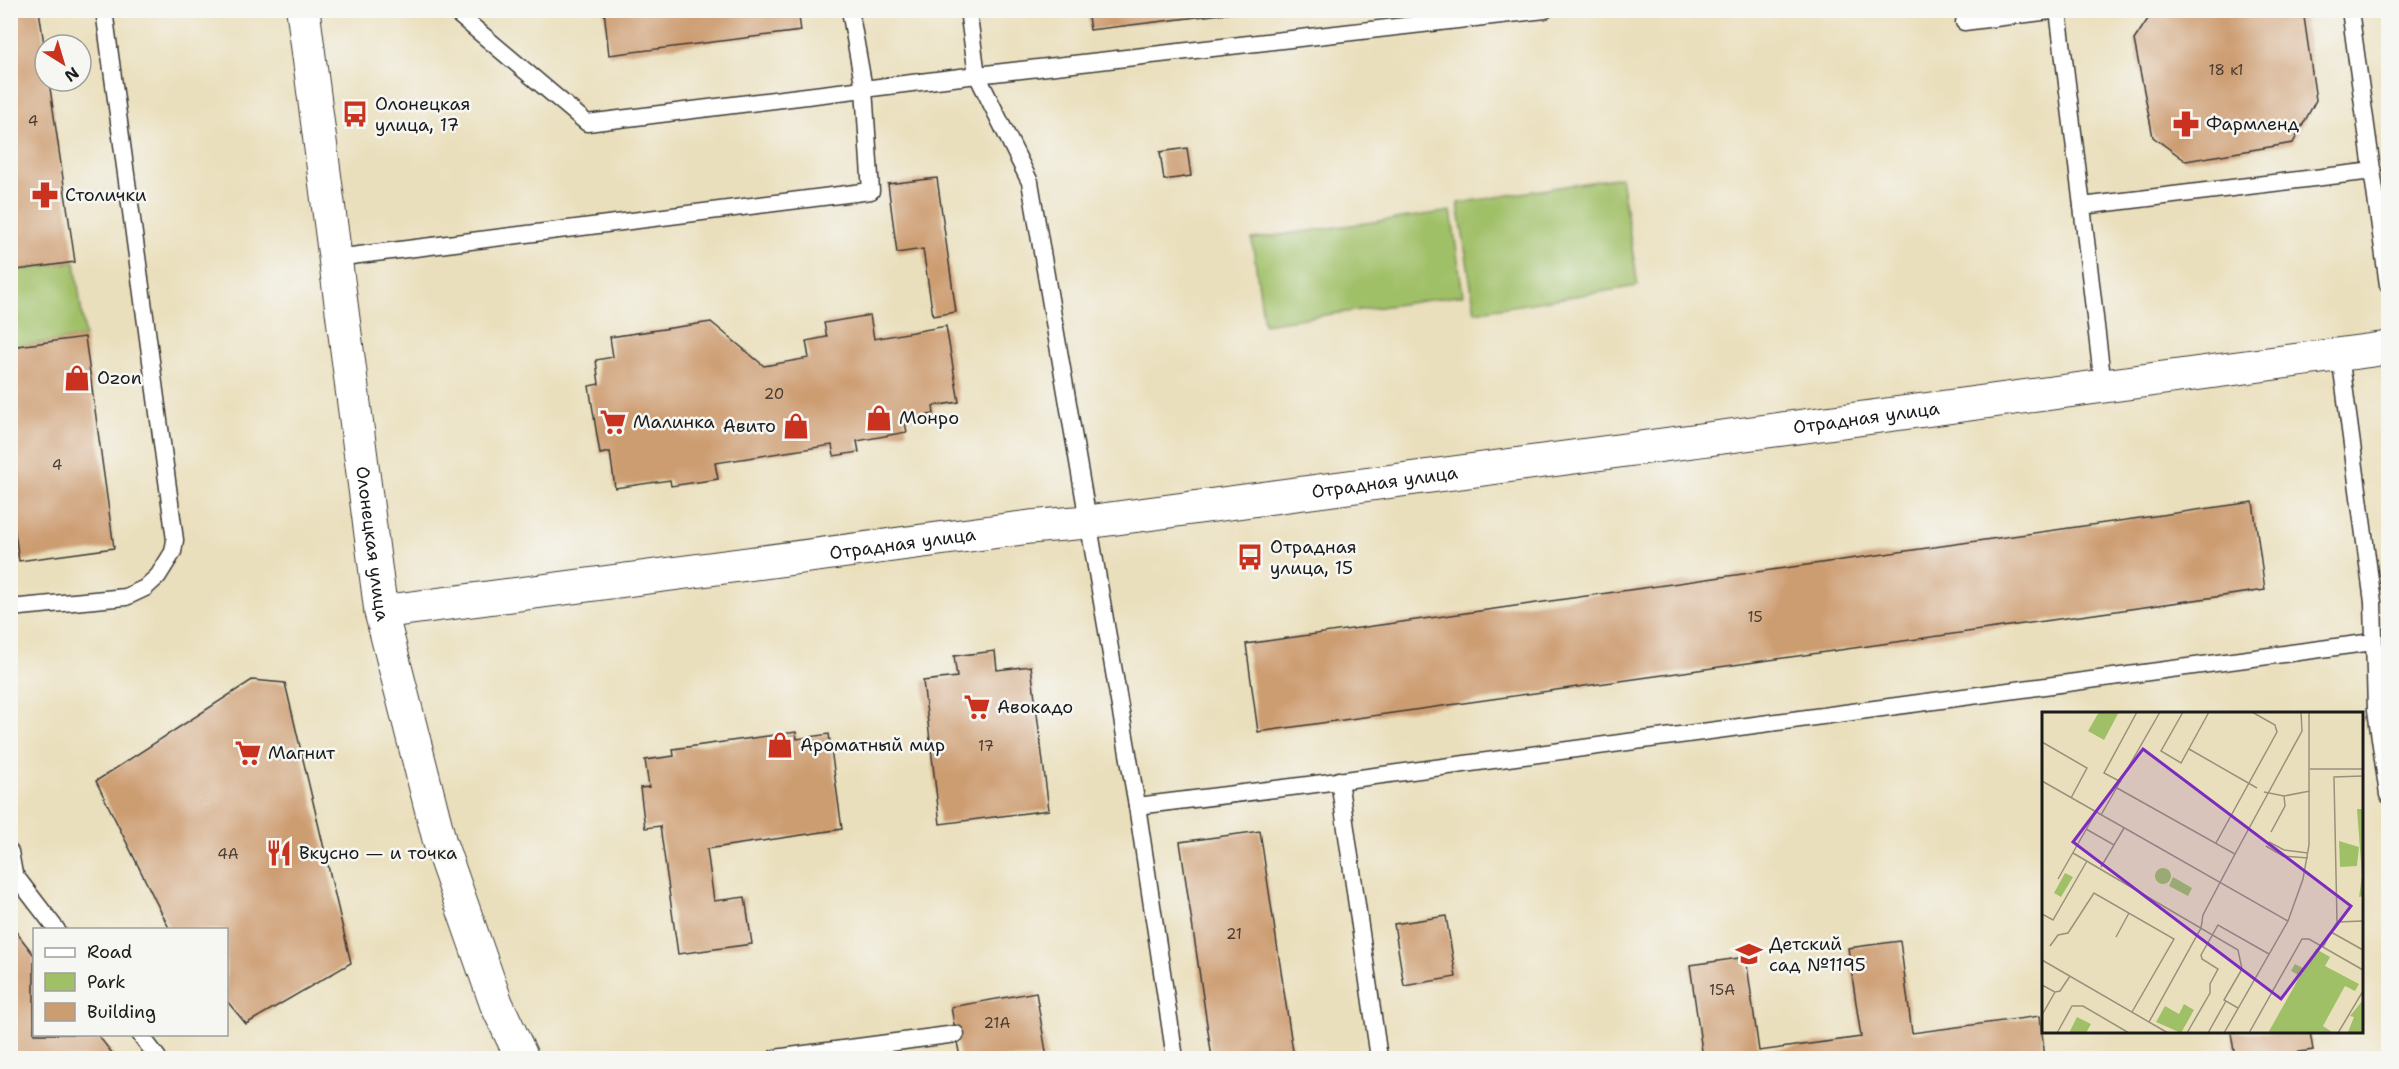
<svg xmlns="http://www.w3.org/2000/svg" width="2399" height="1069" viewBox="0 0 2399 1069" font-family="'Shantell Sans',sans-serif">
	<style>
		.green { fill: #a0c068; stroke: #5e6e42; stroke-width: 1.5 }
		.building { fill: #cd9d72 }
		.lines { fill: none; stroke-linecap: round; stroke-linejoin: round }
		.service-casing { stroke: #3b3934; stroke-width: 19 }
		.tertiary-casing { stroke: #3b3934; stroke-width: 35 }
		.service { stroke: #fff; stroke-width: 16 }
		.tertiary { stroke: #fff; stroke-width: 33 }
		.labels { text-anchor: middle; dominant-baseline: central; stroke-width: 5; stroke-linejoin: round; paint-order: stroke }
		.number-label { font-size: 15px; fill: #483c32 }
		.poi-label { font-size: 18px; fill: #1c1c1c; stroke: #f6f6f2; text-anchor: start }
		.street-label { font-size: 18px; fill: #1c1c1c; stroke: #f6f6f2 }
		.inset-road { fill: none; stroke: #98917c; stroke-width: 1.5 }
		.view { fill: #7b2cbf; fill-opacity: 0.15; stroke: #7b2cbf; stroke-width: 3 }
		.inset-edge { fill: none; stroke: #1c1c1c; stroke-width: 3 }
	</style>
	<rect width="100%" height="100%" fill="#f6f6f2"/>
	<filter id="ink" filterUnits="userSpaceOnUse"><feTurbulence type="fractalNoise" baseFrequency=".0167" numOctaves="2"/><feDisplacementMap in="SourceGraphic" scale="12" xChannelSelector="R" yChannelSelector="G"/><feConvolveMatrix kernelMatrix="1 2 1 2 8 2 1 2 1" color-interpolation-filters="sRGB"/></filter>
	<filter id="wash" filterUnits="userSpaceOnUse"><feTurbulence type="fractalNoise" baseFrequency=".008" numOctaves="4" result="noise"/><feDisplacementMap in="SourceGraphic" scale="24" xChannelSelector="R" yChannelSelector="G"/><feGaussianBlur stdDeviation="1.35" result="paint"/><feColorMatrix in="noise" values="0 0 0 0 0 0 0 0 0 0 0 0 0 0 0 0 0 1.4 0 .05"/><feComposite in="paint" operator="in"/></filter>
	<g filter="url(#wash)">
		<rect width="100%" height="100%" fill="#eadfbc"/>
		<g class="green">
			<polygon points="1621,177 1638,286 1475,312 1458,203"/>
			<polygon points="1451,211 1463,295 1264,324 1252,239"/>
			<polygon points="75,262 85,337 11,347 10,271"/>
			<polygon points="10,497 19,561 11,562 10,562"/>
		</g>
		<g id="blocks">
			<g class="building">
				<polygon points="10,10 39,10 45,51 45,81 49,81 75,262 10,271"/>
				<polygon points="604,10 798,10 801,31 609,55"/>
				<polygon points="1087,10 1238,10 1238,12 1090,30"/>
				<polygon points="2154,10 2303,10 2316,100 2293,143 2186,161 2153,137 2134,40"/>
				<polygon points="1187,148 1191,176 1164,180 1160,152"/>
				<polygon points="937,178 956,312 933,316 923,249 897,253 888,184"/>
				<polygon points="870,315 874,339 946,326 959,402 933,406 934,414 904,419 907,432 857,441 859,452 834,456 832,445 715,463 718,479 671,486 670,480 615,488 610,452 600,454 589,386 599,384 596,360 613,357 610,337 711,322 764,366 809,358 806,341 827,337 824,323"/>
				<polygon points="85,337 114,548 19,561 10,497 10,347"/>
				<polygon points="2253,502 2265,590 1258,732 1246,644"/>
				<polygon points="995,651 997,670 1031,666 1049,810 940,824 923,681 957,677 954,656"/>
				<polygon points="252,680 285,683 351,963 246,1024 226,1000 226,930 170,930 96,781"/>
				<polygon points="796,732 797,739 829,734 842,829 707,849 714,901 745,897 752,944 678,954 660,826 645,828 640,788 649,787 645,760 674,756 673,749"/>
				<polygon points="1260,831 1294,1058 1212,1058 1180,842"/>
				<polygon points="1446,916 1456,977 1404,986 1394,924"/>
				<polygon points="10,924 34,955 34,1034 97,1034 116,1058 10,1058"/>
				<polygon points="1900,941 1912,1033 2040,1016 2045,1058 1703,1058 1690,965 1746,957 1759,1051 1861,1037 1848,948"/>
				<polygon points="1036,992 1047,1058 960,1058 951,1007"/>
				<polygon points="2231,1032 2310,1032 2313,1050 2258,1058 2235,1058"/>
			</g>
		</g>
	</g>
	<g filter="url(#ink)">
		<use href="#blocks" fill-opacity="0" stroke="#3b3934" stroke-width="1.5"/>
		<g class="lines">
			<g class="service-casing">
				<g id="service">
					<polyline points="453,10 587,123 977,75 1545,10"/>
					<polyline points="968,10 977,75 1030,182 1137,806 1308,785 2373,642"/>
					<polyline points="2350,10 2388,285"/>
					<polyline points="1964,22 2058,10 2082,206"/>
					<polyline points="335,258 871,191 864,89 850,10"/>
					<polyline points="2340,355 2373,602 2376,710 2388,795"/>
					<polyline points="2103,386 2082,206 2373,171"/>
					<polyline points="10,608 126,597 145,588 158,576 173,552 175,540 104,10"/>
					<polyline points="1339,780 1379,1058"/>
					<polyline points="1137,806 1175,1058"/>
					<polyline points="10,852 14,874 10,877"/>
					<polyline points="14,874 57,930"/>
					<polyline points="140,1034 158,1058"/>
					<polyline points="775,1058 956,1034"/>
				</g>
			</g>
			<g class="tertiary-casing">
				<g id="tertiary">
					<path id="s1" d="M303,10l78,602 59,231 56,160 26,55"/>
					<path id="s2" d="M381,612l649,-85 57,-5 1301,-174"/>
				</g>
			</g>
			<use href="#service" class="service"/>
			<use href="#tertiary" class="tertiary"/>
		</g>
	</g>
	<defs>
		<g id="bus-bare" transform="scale(2.07)"><path d="M-5-6H5V4H4V6H2V4H-2V6H-4V4H-5ZM-3.5-4V0h7V-4ZM-3.5 1.2v1.5H-2V1.2ZM2 1.2v1.5H3.5V1.2Z" fill="#c8321e" stroke="#f6f6f2" stroke-width="2.5" paint-order="stroke"/></g>
		<g id="pharmacy-bare" transform="scale(2.07)"><path d="M-2-6h4v4h4v4h-4v4h-4v-4h-4v-4h4Z" fill="#c8321e" stroke="#f6f6f2" stroke-width="2.5" paint-order="stroke"/></g>
		<g id="shop-bare" transform="scale(2.07)"><path d="M-5-2.5h2.3a2.7 3.5 0 0 1 5.4 0H5L5.5 6h-11ZM-1.5-2.5h3a1.5 2.3 0 0 0-3 0Z" fill="#c8321e" stroke="#f6f6f2" stroke-width="2.5" paint-order="stroke"/></g>
		<g id="supermarket-bare" transform="scale(2.07)"><path d="M-6-5.5h2.5l.6 2H6L4.5 2H-2.5L-4.4-4H-6ZM-1.5 3.2a1.3 1.3 0 1 0 .1 0ZM3 3.2a1.3 1.3 0 1 0 .1 0Z" fill="#c8321e" stroke="#f6f6f2" stroke-width="2.5" paint-order="stroke"/></g>
		<g id="restaurant-bare" transform="scale(2.07)"><path d="M-5-6h1v4h1v-4h1v4h1v-4h1v5L-1.5 .5V6h-2V.5L-5-1ZM5-6V6H3V1.5H1.5Q1.5-4 5-6Z" fill="#c8321e" stroke="#f6f6f2" stroke-width="2.5" paint-order="stroke"/></g>
		<g id="school-bare" transform="scale(2.07)"><path d="M0-5L7-2L0 1L-7-2ZM-4 1L0 2.5L4 1V4Q0 6-4 4Z" fill="#c8321e" stroke="#f6f6f2" stroke-width="2.5" paint-order="stroke"/></g>
	</defs>
	<g fill-rule="evenodd">
		<use href="#bus-bare" x="355" y="114"/>
		<use href="#pharmacy-bare" x="2186" y="124"/>
		<use href="#pharmacy-bare" x="45" y="195"/>
		<use href="#shop-bare" x="77" y="378"/>
		<use href="#shop-bare" x="879" y="418"/>
		<use href="#supermarket-bare" x="613" y="422"/>
		<use href="#shop-bare" x="796" y="426"/>
		<use href="#bus-bare" x="1250" y="557"/>
		<use href="#supermarket-bare" x="977" y="707"/>
		<use href="#shop-bare" x="780" y="745"/>
		<use href="#supermarket-bare" x="248" y="753"/>
		<use href="#restaurant-bare" x="279" y="853"/>
		<use href="#school-bare" x="1749" y="954"/>
	</g>
	<g class="labels">
		<g class="number-label">
			<text x="2226" y="70">18 к1</text>
			<text x="33" y="121">4</text>
			<text x="774" y="394">20</text>
			<text x="57" y="465">4</text>
			<text x="1755" y="617">15</text>
			<text x="986" y="746">17</text>
			<text x="228" y="854">4А</text>
			<text x="1234" y="934">21</text>
			<text x="1722" y="990">15А</text>
			<text x="997" y="1023">21А</text>
		</g>
		<g class="poi-label">
			<text x="375" y="104">Олонецкая<tspan x="375" dy="21">улица, 17</tspan></text>
			<text x="2206" y="124">Фармленд</text>
			<text x="65" y="195">Столички</text>
			<text x="97" y="378">Ozon</text>
			<text x="899" y="418">Монро</text>
			<text x="633" y="422">Малинка</text>
			<text x="776" y="426" text-anchor="end">Авито</text>
			<text x="1270" y="547">Отрадная<tspan x="1270" dy="21">улица, 15</tspan></text>
			<text x="997" y="707">Авокадо</text>
			<text x="800" y="745">Ароматный мир</text>
			<text x="268" y="753">Магнит</text>
			<text x="299" y="853">Вкусно — и точка</text>
			<text x="1769" y="944">Детский<tspan x="1769" dy="21">сад №1195</tspan></text>
		</g>
		<g class="street-label">
			<text stroke="none"><textPath href="#s2" startOffset="1498">Отрадная улица</textPath></text>
			<text stroke="none"><textPath href="#s2" startOffset="1012">Отрадная улица</textPath></text>
			<text stroke="none"><textPath href="#s2" startOffset="526">Отрадная улица</textPath></text>
			<text stroke="none"><textPath href="#s1" startOffset="538">Олонецкая улица</textPath></text>
		</g>
	</g>
	<g transform="translate(2042 712)">
		<rect width="321" height="321" fill="#eadfbc"/>
		<path d="M57,0h20l-15,28 -16,-9zM315,97h6v87l-4,1 3,-21zM297,129l20,6 -2,19 -17,1zM113 164a8 8 0 1 1 16 0a8 8 0 1 1-16 0ZM23,161l8,4 -12,20 -7,-4zM131,165l19,11 -4,8 -19,-10zM274,237l14,8 -5,9 34,18 -4,7 -10,-5 -22,40 9,6 -64,1 32,-57 -9,-5 4,-7 10,5zM321,288v33h-23l8,-1 6,-15 -4,-1zM142,292l10,6 -13,23 -25,-11 9,-16 14,8zM35,305l14,7 -5,9h-17z" fill="#a0c068"/>
		<path class="inset-road" d="M141,0l-22,39 20,12 28,-51M0,30l45,26 -16,30M147,37l68,39M268,57h53M0,69l246,140M79,70l-17,-9 33,-61M75,76l118,66 -32,61 -2,13 -52,94M222,80l20,4 26,-5M59,103l59,-103M44,117l28,16 10,-17M229,120l14,-26 -1,-10M227,130l15,8 24,3M174,131l61,-111 -2,-7 -23,-13M224,134l17,10 25,2M31,141l165,97 4,19 -18,31 14,8M193,142l67,-123 -1,-19M59,155l13,-22M16,167l38,-67M0,202l11,6 34,-59M295,210l-3,-145 29,-1M289,220l32,18M74,225l13,-24M8,234l8,-11 10,-2 26,-40 80,46 -42,73M281,235l14,-25 26,-1M0,248l126,73M0,273l13,7 -13,23M13,280l5,-1 10,-15M15,321l15,-27h11l46,27M145,321l23,-40v-9l8,-15 -16,-10 -1,-4 17,-30 51,29M166,321l18,-32M182,321l64,-112 15,-42 6,-34v-133M207,321l53,-94h7l54,31M296,321l25,-42"/>
		<path class="view" d="M101,37l208,157 -70,93 -208,-157z"/>
		<rect width="321" height="321" class="inset-edge"/>
	</g>
	<rect width="2399" height="1069" fill="none" stroke="#f6f6f2" stroke-width="36"/>
	<rect x="33" y="928" width="195" height="108" fill="#f6f6f2" stroke="#9f9f9c" stroke-width="1.5"/>
	<rect x="45" y="948" width="30" height="9" fill="#ffffff" stroke="#9f9f9c" stroke-width="1.5"/>
	<text x="87" y="958" font-size="18" fill="#1c1c1c">Road</text>
	<rect x="45" y="973" width="30" height="18" fill="#a0c068" stroke="#9f9f9c" stroke-width="1.5"/>
	<text x="87" y="988" font-size="18" fill="#1c1c1c">Park</text>
	<rect x="45" y="1003" width="30" height="18" fill="#cd9d72" stroke="#9f9f9c" stroke-width="1.5"/>
	<text x="87" y="1018" font-size="18" fill="#1c1c1c">Building</text>
	<g transform="translate(63 63) rotate(143)"><circle r="28" fill="#f6f6f2" stroke="#9f9f9c" stroke-width="1.5"/>
	<path d="M0-4.5L10 22L0 15L-10 22Z" fill="#c8321e"/>
	<text y="-9" font-size="16" font-weight="bold" text-anchor="middle" fill="#1c1c1c">N</text>
	</g>
</svg>
